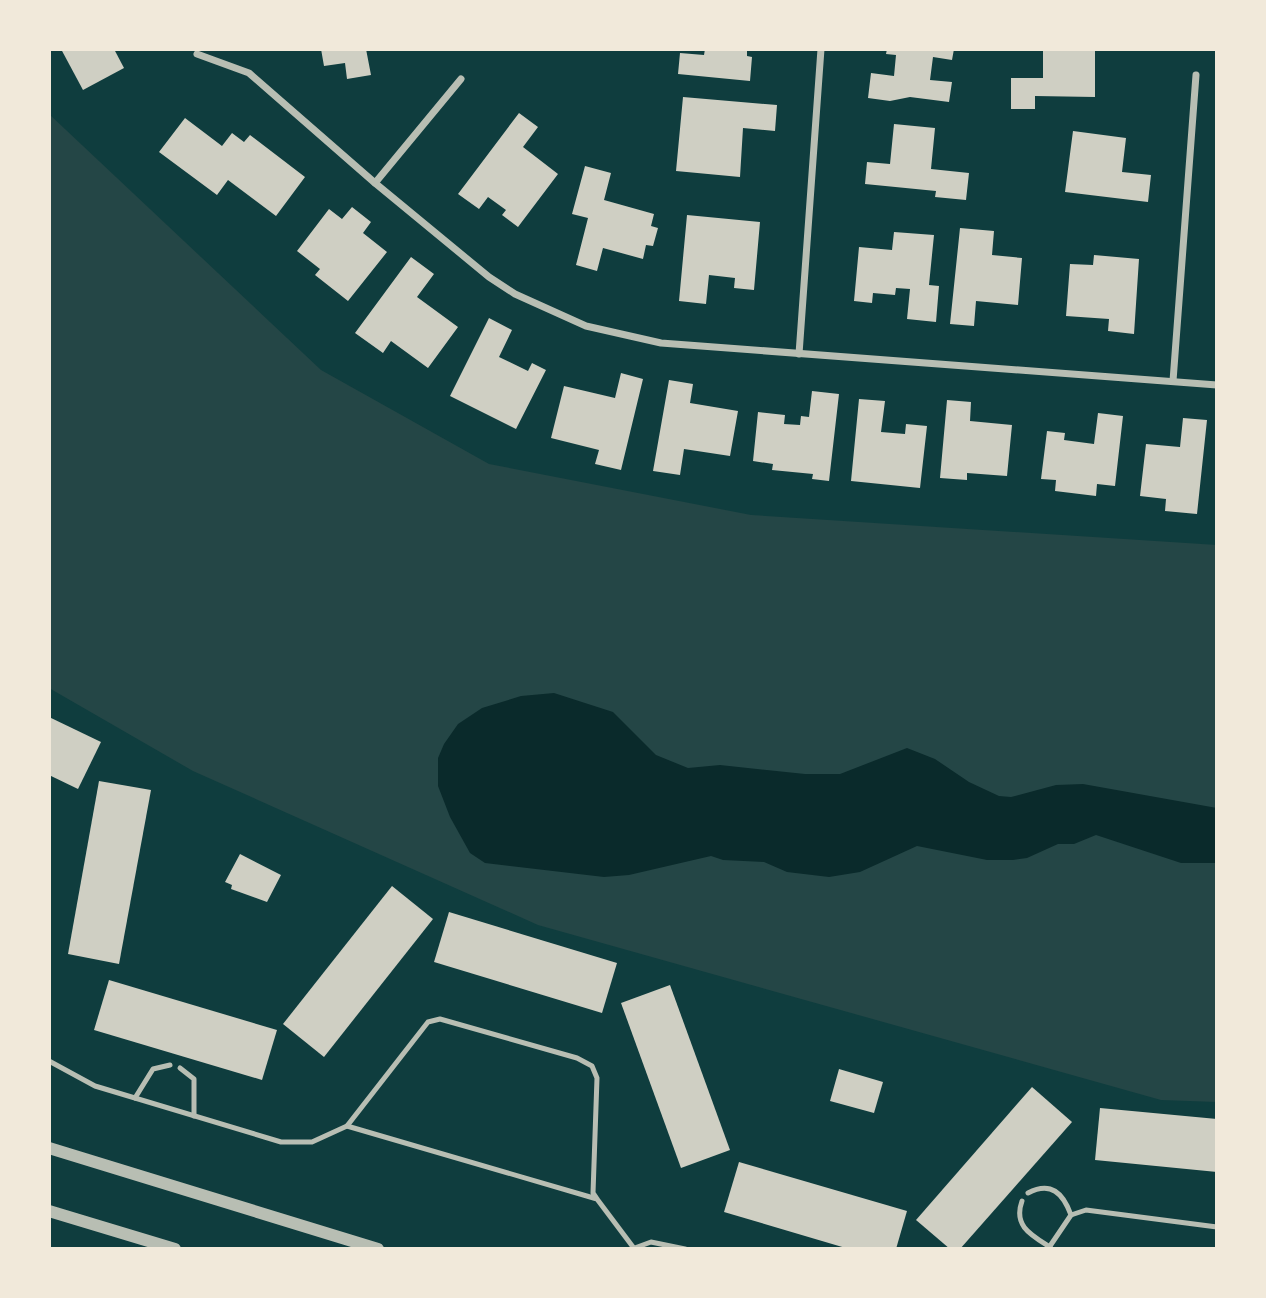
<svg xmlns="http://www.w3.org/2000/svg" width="1266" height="1298" viewBox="0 0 1266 1298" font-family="Georgia,serif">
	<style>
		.green { fill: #244646 }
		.water { fill: #0a2a2b }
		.building { fill: #cfcfc3 }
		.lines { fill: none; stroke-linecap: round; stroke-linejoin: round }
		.service { stroke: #b8beb3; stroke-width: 5 }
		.minor { stroke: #b8beb3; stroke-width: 7 }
		.tertiary { stroke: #b8beb3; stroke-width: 12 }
	</style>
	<rect width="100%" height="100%" fill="#0f3d3e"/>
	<polygon class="green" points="49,114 321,370 489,464 751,515 1217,545 1217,1102 1161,1100 538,925 193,771 49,688"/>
	<polygon class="water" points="554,693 613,712 656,755 688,768 720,765 805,774 840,774 907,748 935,759 969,782 999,796 1011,797 1056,785 1083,784 1217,808 1217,863 1181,863 1096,835 1074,844 1058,844 1027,858 1013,860 987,860 917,846 860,872 829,877 787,872 764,862 723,860 711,856 629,875 604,877 485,863 470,853 450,817 438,786 438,758 444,744 458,724 482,708 521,696"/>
	<g class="building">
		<polygon points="61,49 114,49 124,68 83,90"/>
		<polygon points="321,49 366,49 371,75 347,79 345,63 324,66"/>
		<polygon points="705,49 747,49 747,56 752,57 750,81 678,74 680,53 704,55"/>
		<polygon points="887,49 954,49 952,60 933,57 930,80 952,82 949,102 910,97 890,101 868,98 871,73 894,76 896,55 886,54"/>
		<polygon points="1043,49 1095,49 1095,97 1035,96 1035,109 1011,109 1011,78 1043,78"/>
		<polygon points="683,97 777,105 775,131 743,128 740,177 676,171"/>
		<polygon points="519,113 538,127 523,147 558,174 518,227 502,215 506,210 488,197 479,209 458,194"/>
		<polygon points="185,118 222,146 232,133 244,142 250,135 305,177 276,216 228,180 217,195 159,152"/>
		<polygon points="894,124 935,128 931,169 969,173 966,200 935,197 936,191 865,184 867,162 890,164"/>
		<polygon points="1073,131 1126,138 1122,172 1151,175 1148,202 1065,192"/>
		<polygon points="585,166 611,173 604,200 654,214 651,226 658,228 653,246 646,245 643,259 603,248 597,271 576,265 588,218 572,214"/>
		<polygon points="352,207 371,222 363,233 387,252 348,301 315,275 320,269 297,251 329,209 342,219"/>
		<polygon points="687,215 760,222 754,290 734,288 735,278 709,275 706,304 679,301"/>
		<polygon points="960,228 994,231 992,255 1022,258 1018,305 976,301 974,326 950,324"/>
		<polygon points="894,232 934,235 929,285 939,286 936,322 907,319 910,289 896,288 895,295 873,293 872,303 854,301 859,247 892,250"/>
		<polygon points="1094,255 1139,259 1134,334 1108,331 1109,319 1066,316 1070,264 1093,265"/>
		<polygon points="411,257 434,274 417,297 458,327 428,368 391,341 383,353 355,333"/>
		<polygon points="489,318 512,330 499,357 528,371 532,363 546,370 516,429 450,396"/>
		<polygon points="621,373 643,379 621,470 595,464 599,450 551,438 564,386 615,398"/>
		<polygon points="669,380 693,384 690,403 738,411 730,456 684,449 680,475 653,471"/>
		<polygon points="812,391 839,394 829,481 812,479 813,474 772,470 773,464 753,461 758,412 785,415 784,424 800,425 801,416 809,417"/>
		<polygon points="859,399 885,401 881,432 905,434 906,424 927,426 920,488 851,481"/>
		<polygon points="947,400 971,402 970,421 1012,425 1007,476 967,473 967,480 940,478"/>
		<polygon points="1098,413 1123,416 1115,486 1097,484 1096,496 1055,491 1056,480 1041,479 1047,431 1065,433 1064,440 1094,444"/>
		<polygon points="1183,418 1207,420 1197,514 1165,511 1166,499 1140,496 1146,444 1180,447"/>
		<polygon points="49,717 101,742 78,789 49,775"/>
		<polygon points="99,781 151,790 119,964 68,954"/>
		<polygon points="240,854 281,875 267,902 231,889 232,885 225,882"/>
		<polygon points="392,886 433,919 324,1057 283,1024"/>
		<polygon points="449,912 617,963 602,1013 434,962"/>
		<polygon points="109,980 277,1030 262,1080 94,1030"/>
		<polygon points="670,985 730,1150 681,1168 621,1003"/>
		<polygon points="839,1069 883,1082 874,1113 830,1101"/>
		<polygon points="1032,1087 1072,1122 960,1249 950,1249 916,1220"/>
		<polygon points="1100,1108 1217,1119 1217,1172 1095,1160"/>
		<polygon points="739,1162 907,1211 896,1249 849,1249 724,1212"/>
	</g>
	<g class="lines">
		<g class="service">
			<polyline points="49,1061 95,1086 281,1142 312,1142 347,1126"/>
			<polyline points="180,1068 194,1079 194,1116"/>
			<polyline points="135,1098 153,1069 170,1065"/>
			<path d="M1028,1193c23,-12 35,0 43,22"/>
			<polyline points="597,1199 347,1126 428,1022 440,1019 577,1058 592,1066 597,1078 593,1193 597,1199 633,1247"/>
			<path d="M1022,1201c-9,25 9,34 28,46"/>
			<polyline points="632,1249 651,1242 685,1249"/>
			<polyline points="1048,1249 1071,1215 1086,1210 1217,1227"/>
		</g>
		<g class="minor">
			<polyline points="197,54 249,73 375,183 489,277 515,294 586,326 661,343 1217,385"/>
			<polyline points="375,183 461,79"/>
			<polyline points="799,354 821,49"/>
			<polyline points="1173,381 1196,75"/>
		</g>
		<g class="tertiary">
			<polyline points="49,1148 378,1249"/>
			<polyline points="49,1211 175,1249"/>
		</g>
	</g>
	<rect width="1266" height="1298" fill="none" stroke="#f1e9da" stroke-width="102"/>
</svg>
